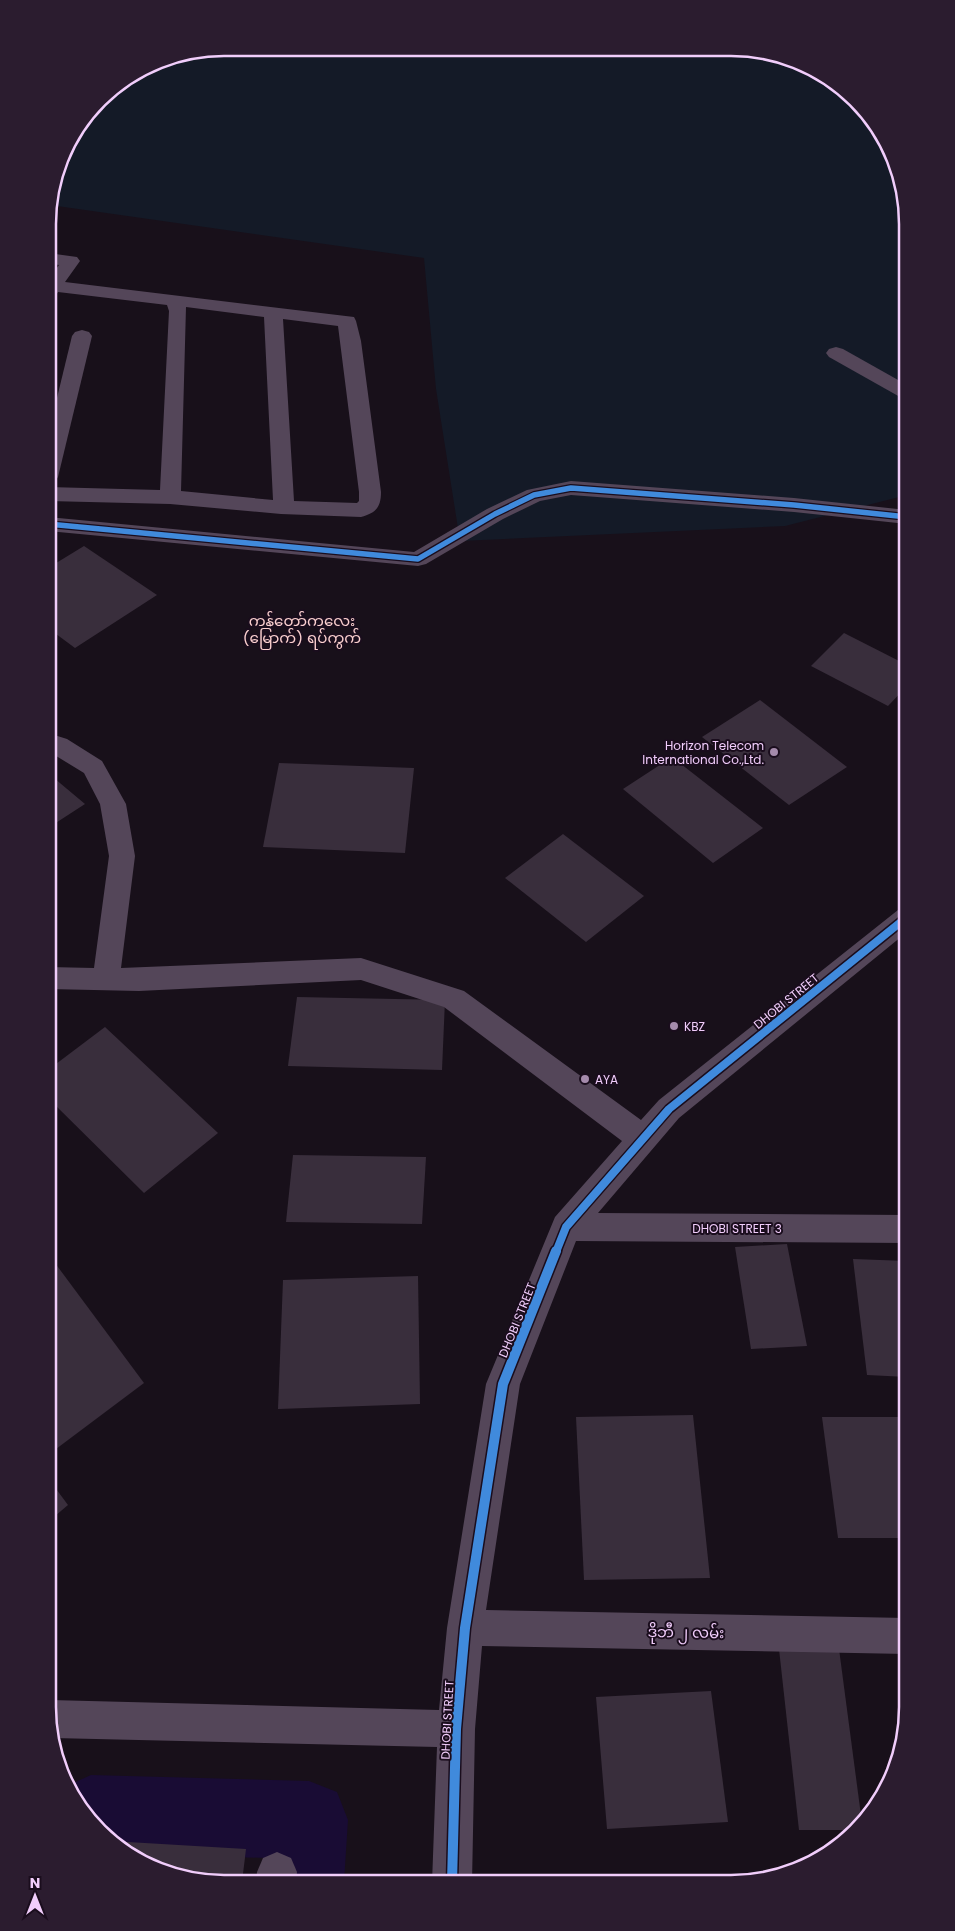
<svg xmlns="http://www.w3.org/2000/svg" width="955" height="1931" viewBox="0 0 955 1931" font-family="Poppins,'Noto Sans Myanmar',sans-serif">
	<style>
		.green { fill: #141a27 }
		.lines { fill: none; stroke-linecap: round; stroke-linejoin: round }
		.canal { fill: #190c34; fill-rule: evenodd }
		.building { fill: #392e3c }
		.minor { fill: #544659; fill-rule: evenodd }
		.cycleway-far2-casing { stroke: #1a0d1d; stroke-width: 8 }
		.cycleway-far1-casing { stroke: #1a0d1d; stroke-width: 11 }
		.cycleway-casing { stroke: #1a0d1d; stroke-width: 13 }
		.cycleway-far2 { stroke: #408adc; stroke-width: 5.5 }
		.cycleway-far1 { stroke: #408adc; stroke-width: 8 }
		.cycleway { stroke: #408adc; stroke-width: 10 }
		.poi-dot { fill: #a58bac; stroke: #1a0d1d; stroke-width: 2 }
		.labels { text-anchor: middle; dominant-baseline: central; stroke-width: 4; stroke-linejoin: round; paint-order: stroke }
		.poi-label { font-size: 12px; fill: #f1cdfb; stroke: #1a0d1d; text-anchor: start }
		.street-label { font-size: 12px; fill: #f1cdfb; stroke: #1a0d1d }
		.quarter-label { font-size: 15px; fill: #fbd0cf; stroke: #1a0d1d }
		.near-street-label { font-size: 15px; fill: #f1cdfb; stroke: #1a0d1d }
		.rim { fill: none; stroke: #f1cdfb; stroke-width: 2.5 }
	</style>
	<rect width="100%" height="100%" fill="#18101a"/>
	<polygon class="green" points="225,48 740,51 772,54 847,91 898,168 907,225 907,495 785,526 460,541 436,389 424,258 50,205 66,146 108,92 157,61"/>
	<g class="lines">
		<polygon class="canal" points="91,1775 309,1781 337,1792 348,1820 344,1882 264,1882 267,1858 129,1854 108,1840 71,1784"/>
	</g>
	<g class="building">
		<polygon points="84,546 157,595 75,648 48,628 48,568"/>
		<polygon points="844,633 907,665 907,686 888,706 811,666"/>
		<polygon points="760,700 847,767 789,805 702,737"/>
		<polygon points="672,757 763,828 713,863 623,789"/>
		<polygon points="279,763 414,768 405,853 263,847"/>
		<polygon points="48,773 85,804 48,828"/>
		<polygon points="563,834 644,896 586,942 505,878"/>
		<polygon points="297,997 445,1000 442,1070 288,1066"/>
		<polygon points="105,1027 218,1133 144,1193 48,1098 48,1070"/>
		<polygon points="293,1155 426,1157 422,1224 286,1222"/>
		<polygon points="787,1244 807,1346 751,1349 735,1247"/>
		<polygon points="52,1259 144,1383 48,1455 48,1262"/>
		<polygon points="853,1259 907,1261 907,1377 867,1375"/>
		<polygon points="418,1276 420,1404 278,1409 283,1280"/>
		<polygon points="693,1415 710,1578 584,1580 576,1417"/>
		<polygon points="822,1417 901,1417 907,1453 907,1538 838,1538"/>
		<polygon points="48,1478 68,1505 48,1522"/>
		<polygon points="779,1649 839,1649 862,1823 854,1830 799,1830"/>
		<polygon points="711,1691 728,1822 607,1829 596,1697"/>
		<polygon points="111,1841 246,1849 242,1882 201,1882 147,1865"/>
	</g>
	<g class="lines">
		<g class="minor">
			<path d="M48,253l29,4 3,4 -15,21 289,35 2,4 5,20 20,151c0,15 -5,21 -20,25l-80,-3 -111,-10 -122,-3v-14l112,3 9,-179 -2,-6 -109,-13 -3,5 -7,2v-19l11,-15 -11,-2zM186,307l78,10 9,183 -92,-9zM283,319l55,7 21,166v9l-2,2 -63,-2z"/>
			<polygon points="82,330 89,332 92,336 58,477 55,482 48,483 48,435 72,336 75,332"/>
			<polygon points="836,347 843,349 907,385 907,399 900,397 829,357 826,353 829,349"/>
			<polygon points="571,481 794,498 907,510 907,524 794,512 571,495 540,501 503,519 426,564 418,566 48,531 48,517 414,552 487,509 527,490"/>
			<polygon points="48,733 67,739 102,761 126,804 135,856 121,968 361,958 464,991 641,1120 659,1100 898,910 907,907 907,932 679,1118 598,1213 907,1215 907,1243 576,1241 520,1384 486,1610 907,1618 907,1654 482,1646 475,1729 472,1883 432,1883 437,1747 53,1738 48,1706 48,1701 50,1700 439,1710 447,1628 486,1384 555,1217 622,1141 444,1007 361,980 139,991 48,989 48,967 94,968 109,856 100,804 84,773 48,751"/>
			<polygon points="277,1852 291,1858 297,1872 296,1882 256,1882 257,1872 263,1858"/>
		</g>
		<g class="cycleway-far2-casing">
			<polyline id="cycleway-far2" points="48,524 418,559 495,514 534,495 571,488 794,505 907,517"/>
		</g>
		<g class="cycleway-far1-casing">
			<polyline id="cycleway-far1" points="556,1252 566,1227 669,1109 907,917"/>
		</g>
		<g class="cycleway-casing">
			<polyline id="cycleway" points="452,1883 456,1729 465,1628 503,1384 556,1251"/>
		</g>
		<use href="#cycleway-far2" class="cycleway-far2"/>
		<use href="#cycleway-far1" class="cycleway-far1"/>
		<use href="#cycleway" class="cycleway"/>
	</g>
	<g class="poi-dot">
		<circle cx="774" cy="752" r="5"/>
		<circle cx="674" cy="1026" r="5"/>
		<circle cx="585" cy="1079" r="5"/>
	</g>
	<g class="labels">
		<g class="poi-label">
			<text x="764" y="745" text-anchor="end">Horizon Telecom<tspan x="764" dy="14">International Co.,Ltd.</tspan></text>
			<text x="684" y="1026">KBZ</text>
			<text x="595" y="1079">AYA</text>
		</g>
		<g class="street-label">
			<text transform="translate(786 1001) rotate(-39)">DHOBI STREET</text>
			<text x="737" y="1228">DHOBI STREET 3</text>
			<text transform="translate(517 1320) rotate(-68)">DHOBI STREET</text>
			<text transform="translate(447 1720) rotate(-87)">DHOBI STREET</text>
		</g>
		<g class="quarter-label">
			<text x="302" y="620">ကန်တော်ကလေး<tspan x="302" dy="17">(မြောက်) ရပ်ကွက်</tspan></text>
		</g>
		<g class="near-street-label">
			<text transform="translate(686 1632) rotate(1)">ဒိုဘီ ၂ လမ်း</text>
		</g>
	</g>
	<path d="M0 0H955V1931H0ZM224 56H731A168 168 0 0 1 899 224V1707A168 168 0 0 1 731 1875H224A168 168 0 0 1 56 1707V224A168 168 0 0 1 224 56Z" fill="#2b1c2f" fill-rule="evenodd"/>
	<path class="rim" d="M224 56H731A168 168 0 0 1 899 224V1707A168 168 0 0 1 731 1875H224A168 168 0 0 1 56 1707V224A168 168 0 0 1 224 56Z"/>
	<g transform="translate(35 1896)" stroke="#1a0d1d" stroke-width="4" paint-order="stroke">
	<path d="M0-4L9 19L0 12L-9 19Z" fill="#f1cdfb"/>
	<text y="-8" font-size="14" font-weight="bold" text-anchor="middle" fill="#f1cdfb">N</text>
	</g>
</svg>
